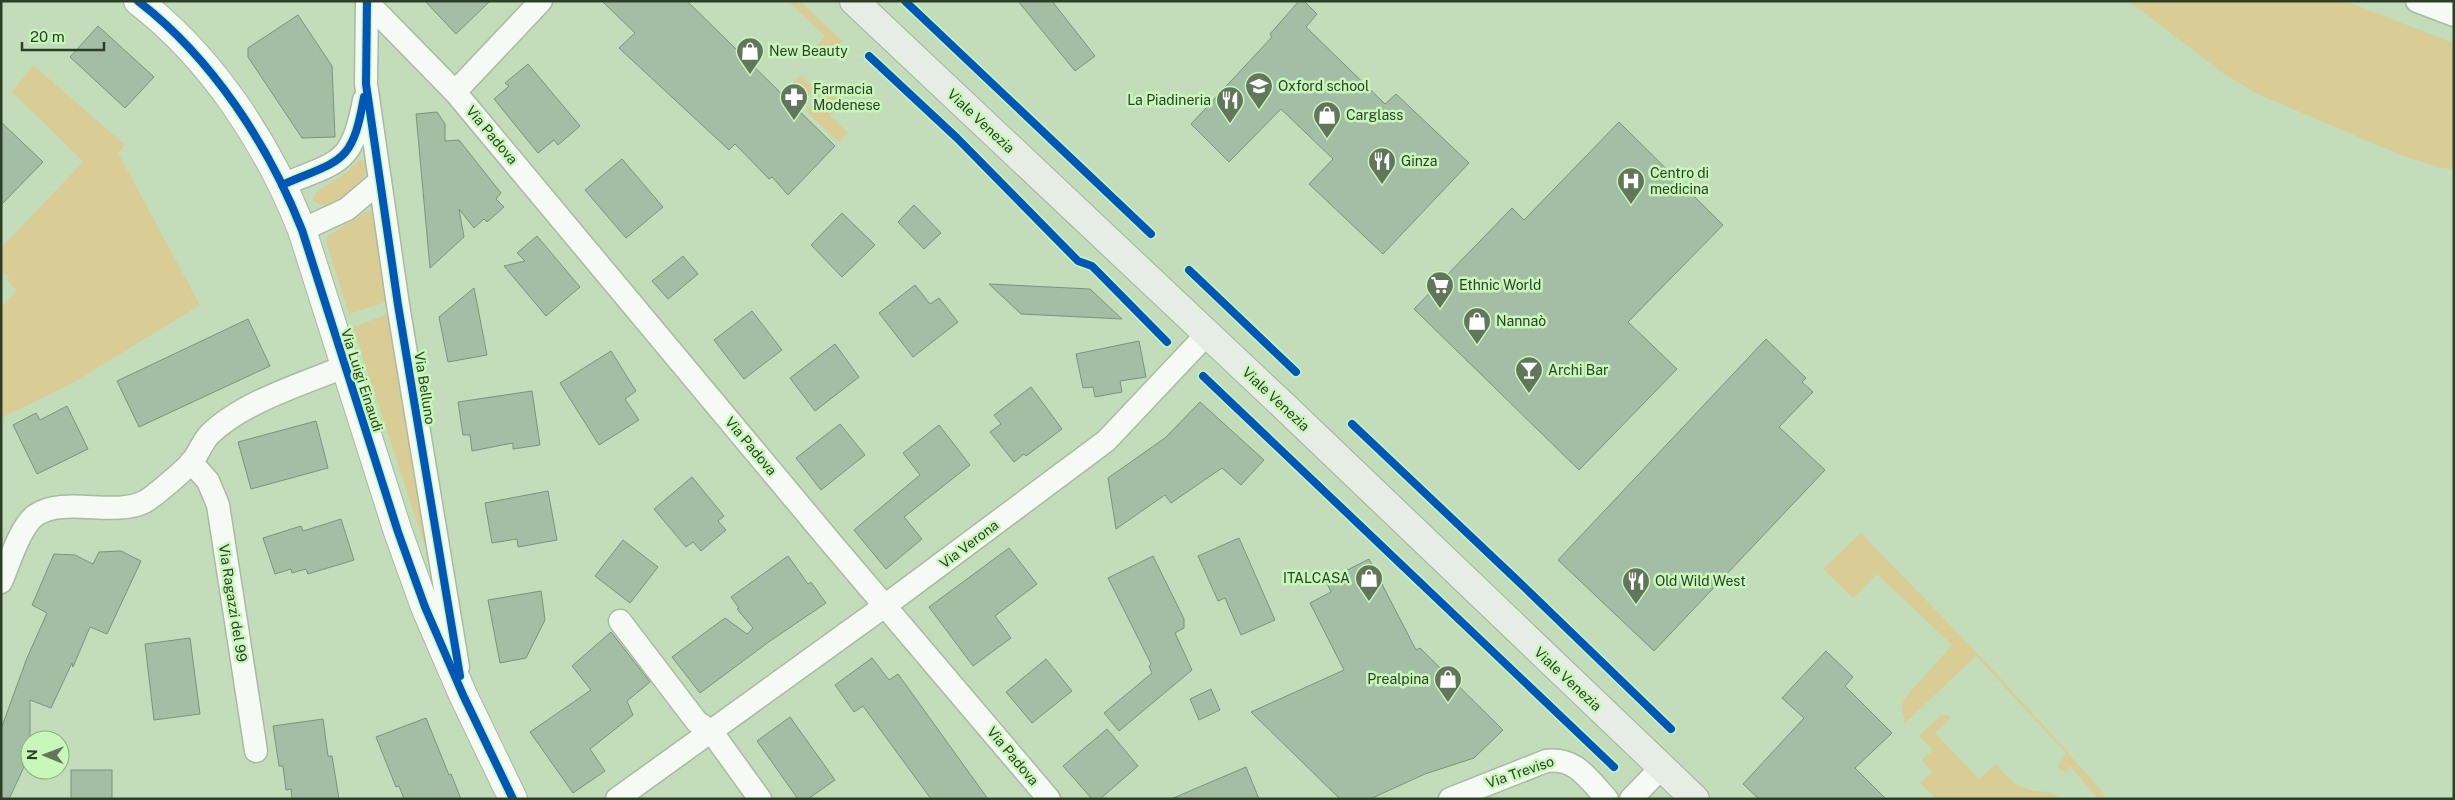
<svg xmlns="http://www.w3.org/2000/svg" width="2455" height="800" viewBox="0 0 2455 800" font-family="'Public Sans',sans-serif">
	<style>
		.green { fill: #dacc95 }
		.building { fill: #a4bea6; stroke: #79947d }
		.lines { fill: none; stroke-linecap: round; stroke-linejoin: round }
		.minor-casing { stroke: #a7bba0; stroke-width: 25 }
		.tertiary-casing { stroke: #a7bba0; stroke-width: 30 }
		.primary-casing { stroke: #a0b39a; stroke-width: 30 }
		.minor { stroke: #f6faf5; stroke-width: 22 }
		.tertiary { stroke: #f6faf5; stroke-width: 28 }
		.primary { stroke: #e6ede4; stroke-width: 28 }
		.cycleway-casing { stroke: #c8f8b9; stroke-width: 11 }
		.cycleway { stroke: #0057b8; stroke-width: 8 }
		.labels { text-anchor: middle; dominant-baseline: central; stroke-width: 5; stroke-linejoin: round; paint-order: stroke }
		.poi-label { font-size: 14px; fill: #2c3f26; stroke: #c8f8b9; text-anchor: start }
		.street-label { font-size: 14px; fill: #2c3f26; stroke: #c8f8b9 }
	</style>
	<rect width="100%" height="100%" fill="#c3ddba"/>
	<g class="green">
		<polygon points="788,1 800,1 842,41 824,60 815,57 814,49 825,36"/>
		<polygon points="2129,1 2345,1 2454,43 2454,170 2434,166 2401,155 2255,93 2223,73"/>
		<polygon points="33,65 125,145 118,153 200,305 71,384 1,418 1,307 17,290 6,280 9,277 1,270 1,248 82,163 81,159 12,92"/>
		<polygon points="800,75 815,89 800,106 786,91"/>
		<polygon points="834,93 844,100 830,115 848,133 838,142 806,111 821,94"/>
		<path d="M360,160l5,2c6,24 -35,57 -52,38l2,-7 28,-18z"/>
		<polygon points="371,209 389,301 349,314 326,241 327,236"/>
		<polygon points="391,313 429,559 353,327"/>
		<polygon points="1861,533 1984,660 2102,791 2106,799 2098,799 2070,766 2066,772 2058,767 2066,753 1976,656 1905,723 1902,708 1904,699 1952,645 1877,574 1853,598 1823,569"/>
		<path d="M1941,715h7l3,3 -16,15 44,46 17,-15c9,10 17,21 31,25 13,4 23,0 34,10h-128l2,-2 -15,-14 12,-11 -10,-12 11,-10 -14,-14z"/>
	</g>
	<g class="building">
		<polygon points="425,1 490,1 456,34"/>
		<polygon points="602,1 687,1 835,146 788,195 772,177 769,179 735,144 729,150 619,48 635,33"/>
		<polygon points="1018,1 1052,1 1095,56 1075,71"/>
		<polygon points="1299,1 1304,1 1317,14 1306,27 1385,104 1396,94 1469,163 1383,254 1309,184 1333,159 1281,109 1229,162 1191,124 1272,37 1270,34"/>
		<polygon points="298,15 332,66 335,137 302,138 248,57 248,48"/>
		<polygon points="98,26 154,77 125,108 70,57"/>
		<polygon points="528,64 580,126 558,145 554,140 538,153 494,99 509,86 505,83"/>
		<polygon points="437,112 445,124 445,141 459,140 501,193 496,199 504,207 487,222 484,219 474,228 459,209 464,237 430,268 416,114"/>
		<polygon points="1,122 43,162 1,205"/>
		<polygon points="1619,122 1723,225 1628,322 1677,369 1579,470 1414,309 1512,208 1524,220"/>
		<polygon points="622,159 663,207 626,238 585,190"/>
		<polygon points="914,205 941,233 924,249 898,222"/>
		<polygon points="842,213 875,245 842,277 811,245"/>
		<polygon points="537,236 580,287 546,316 504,266 525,261 517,253"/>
		<polygon points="683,256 698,274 668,299 652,281"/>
		<polygon points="989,284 1090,289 1122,319 1021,314"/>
		<polygon points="915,285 930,304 939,298 958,322 913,357 879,313"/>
		<polygon points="474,288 487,355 448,362 439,317"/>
		<polygon points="752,311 782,350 744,379 714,340"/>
		<polygon points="248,319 270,366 139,427 117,381"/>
		<polygon points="1766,339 1806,378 1802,382 1813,392 1779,427 1825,470 1654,651 1558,560"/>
		<polygon points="1139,341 1146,377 1120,381 1122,392 1095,397 1093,387 1083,388 1076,354"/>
		<polygon points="835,344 859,377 815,411 790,378"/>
		<polygon points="611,351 636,391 625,399 639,420 599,445 560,383"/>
		<polygon points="1031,387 1062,429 1026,456 1024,454 1014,462 990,432 1001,424 994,415"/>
		<polygon points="532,391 540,445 513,449 513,443 472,451 470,435 463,435 458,402"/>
		<polygon points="1200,402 1264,460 1241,485 1222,468 1171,503 1165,495 1116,529 1108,478 1165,438"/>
		<polygon points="67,406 88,449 37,474 13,425 36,413 40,420"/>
		<polygon points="316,421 328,468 251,489 238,442"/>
		<polygon points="840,424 865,455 821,490 796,458"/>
		<polygon points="939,425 970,465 904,517 922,539 886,569 854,530 920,475 903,453"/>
		<polygon points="692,477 724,516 718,521 726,530 701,551 693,542 686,547 654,509"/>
		<polygon points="548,491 557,540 518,547 517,539 492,543 485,503"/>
		<polygon points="341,519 354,560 308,574 306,569 292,573 291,569 275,574 263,538 301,526 303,531"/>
		<polygon points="1239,538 1275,620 1241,635 1225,598 1218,601 1198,556"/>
		<polygon points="623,540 658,567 630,603 595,576"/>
		<polygon points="1009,548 1037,584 995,616 1011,638 973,666 929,607"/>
		<polygon points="121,551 141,561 107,634 90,627 73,667 72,663 51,708 30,700 30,754 9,799 1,799 1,729 27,658 47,613 32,605 54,554 75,555 93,564 99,552"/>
		<polygon points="788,556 808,584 811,582 826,603 770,641 700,693 672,657 725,618 747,634 753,628 737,609 739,608 731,597"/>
		<polygon points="1153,556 1184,619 1184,628 1175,633 1192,670 1119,731 1104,713 1152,673 1149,666 1151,664 1108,578"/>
		<polygon points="1369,559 1416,650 1420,648 1503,730 1474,758 1425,774 1370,799 1340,799 1251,712 1344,670 1310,603 1331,592 1326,581"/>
		<polygon points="541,591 545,620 526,658 500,663 488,600"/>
		<polygon points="611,632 650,682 627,701 633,715 590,749 605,771 573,793 530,732 591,690 572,666"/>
		<polygon points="190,638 200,714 154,720 145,644"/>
		<polygon points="1826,651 1853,677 1845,686 1892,733 1855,768 1886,799 1759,799 1743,784 1804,718 1782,698"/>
		<polygon points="872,658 889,680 898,674 988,799 931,799 863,706 854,712 835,685"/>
		<polygon points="1046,659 1072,691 1032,723 1006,692"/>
		<polygon points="1211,689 1220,710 1199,720 1190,699"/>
		<polygon points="790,717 835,780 808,799 798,799 757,741"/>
		<polygon points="426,718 449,775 451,774 461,799 404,799 399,786 396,787 376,737"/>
		<polygon points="323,719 328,756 332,756 339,799 292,799 291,789 286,790 283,766 279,766 273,726"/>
		<polygon points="1107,729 1138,766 1100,799 1092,799 1063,766"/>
		<polygon points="1246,767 1259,799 1171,799"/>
		<rect x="71" y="770" width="41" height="29"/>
	</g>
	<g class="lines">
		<g class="minor-casing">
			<g id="minor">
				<polyline points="367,1 366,84 398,305 458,667"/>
				<polyline points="2417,1 2454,15"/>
				<polyline points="367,2 455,92 828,539 1049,799"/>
				<polyline points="455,92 541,1"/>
				<path d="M282,185c57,-24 70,-19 82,-85"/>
				<polyline points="302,230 347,209 380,181"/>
				<polyline points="191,462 208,481 218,505 256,751"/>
				<path d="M1,582c8,-18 19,-56 35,-67 28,-19 77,2 108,-13 10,-5 39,-31 47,-39 7,-8 11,-21 19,-29 33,-32 92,-50 134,-67"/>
				<polyline points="620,621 697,722 711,731 760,799"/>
				<polyline points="617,799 886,605 1106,441 1207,334"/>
				<path d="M1450,799l96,-38c30,-4 42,18 61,38"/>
				<polyline points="1631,799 1662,767"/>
			</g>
		</g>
		<g class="tertiary-casing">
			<path id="tertiary" d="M138,1c74,57 130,143 164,229l96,302 27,75 38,88 50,104"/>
		</g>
		<g class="primary-casing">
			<polyline id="primary" points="854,1 1285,407 1695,799"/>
		</g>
		<use href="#minor" class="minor"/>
		<use href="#tertiary" class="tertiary"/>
		<use href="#primary" class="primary"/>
		<g class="cycleway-casing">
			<g id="cycleway">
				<path d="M138,1c74,57 130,143 164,229l96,302 27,75 38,88 50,104"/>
				<polyline points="367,1 366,84 398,305 460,676"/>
				<polyline points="905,1 1151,234"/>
				<polyline points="869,56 957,138 1078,261 1092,266 1167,342"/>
				<path d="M282,185c60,-26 70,-20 82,-88"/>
				<polyline points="1189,270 1296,372"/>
				<polyline points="1203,376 1614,767"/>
				<polyline points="1352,424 1520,583 1671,729"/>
			</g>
		</g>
		<use href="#cycleway" class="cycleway"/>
	</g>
	<defs>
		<g id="shop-pin" transform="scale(1.4375)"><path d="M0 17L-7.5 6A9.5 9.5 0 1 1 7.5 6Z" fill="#61765a" stroke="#c8f8b9"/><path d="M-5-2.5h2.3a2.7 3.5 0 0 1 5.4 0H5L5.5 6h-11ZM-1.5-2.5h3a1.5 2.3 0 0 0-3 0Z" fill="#fff"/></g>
		<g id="school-pin" transform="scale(1.4375)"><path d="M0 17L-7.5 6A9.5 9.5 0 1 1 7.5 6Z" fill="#61765a" stroke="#c8f8b9"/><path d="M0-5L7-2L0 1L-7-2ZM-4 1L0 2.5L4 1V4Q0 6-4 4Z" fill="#fff"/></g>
		<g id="pharmacy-pin" transform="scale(1.4375)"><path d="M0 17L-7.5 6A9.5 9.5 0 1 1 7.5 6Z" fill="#61765a" stroke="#c8f8b9"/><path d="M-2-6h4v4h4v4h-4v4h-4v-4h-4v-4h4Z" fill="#fff"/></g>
		<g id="restaurant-pin" transform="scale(1.4375)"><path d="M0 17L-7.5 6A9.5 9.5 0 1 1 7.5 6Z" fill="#61765a" stroke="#c8f8b9"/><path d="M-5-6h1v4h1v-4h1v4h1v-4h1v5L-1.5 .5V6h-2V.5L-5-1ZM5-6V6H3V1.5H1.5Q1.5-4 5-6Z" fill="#fff"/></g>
		<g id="hospital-pin" transform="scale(1.4375)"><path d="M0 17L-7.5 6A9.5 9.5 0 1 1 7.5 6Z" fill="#61765a" stroke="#c8f8b9"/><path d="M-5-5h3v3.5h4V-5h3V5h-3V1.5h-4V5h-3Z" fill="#fff"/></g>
		<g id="supermarket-pin" transform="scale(1.4375)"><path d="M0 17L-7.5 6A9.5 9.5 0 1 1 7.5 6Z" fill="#61765a" stroke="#c8f8b9"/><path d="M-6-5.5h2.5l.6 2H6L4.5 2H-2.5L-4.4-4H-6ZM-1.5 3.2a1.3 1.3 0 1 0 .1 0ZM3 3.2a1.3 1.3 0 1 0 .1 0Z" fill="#fff"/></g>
		<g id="bar-pin" transform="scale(1.4375)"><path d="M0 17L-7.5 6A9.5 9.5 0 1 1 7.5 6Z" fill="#61765a" stroke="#c8f8b9"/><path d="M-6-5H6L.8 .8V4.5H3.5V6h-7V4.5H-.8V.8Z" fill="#fff"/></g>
	</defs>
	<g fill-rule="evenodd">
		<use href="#shop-pin" x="750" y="51"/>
		<use href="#school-pin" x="1259" y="86"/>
		<use href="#pharmacy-pin" x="794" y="97"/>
		<use href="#restaurant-pin" x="1230" y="100"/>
		<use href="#shop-pin" x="1327" y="115"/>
		<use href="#restaurant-pin" x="1382" y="161"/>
		<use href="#hospital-pin" x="1631" y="181"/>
		<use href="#supermarket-pin" x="1440" y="285"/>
		<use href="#shop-pin" x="1477" y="321"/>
		<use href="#bar-pin" x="1529" y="370"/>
		<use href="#shop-pin" x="1369" y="578"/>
		<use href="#restaurant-pin" x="1636" y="581"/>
		<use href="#shop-pin" x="1448" y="679"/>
	</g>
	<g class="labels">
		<g class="poi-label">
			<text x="769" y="51">New Beauty</text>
			<text x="1278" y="86">Oxford school</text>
			<text x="813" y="89">Farmacia<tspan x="813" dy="16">Modenese</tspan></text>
			<text x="1211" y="100" text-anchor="end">La Piadineria</text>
			<text x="1346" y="115">Carglass</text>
			<text x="1401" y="161">Ginza</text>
			<text x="1650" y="173">Centro di<tspan x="1650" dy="16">medicina</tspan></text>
			<text x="1459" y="285">Ethnic World</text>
			<text x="1496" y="321">Nannaò</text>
			<text x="1548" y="370">Archi Bar</text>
			<text x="1350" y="578" text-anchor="end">ITALCASA</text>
			<text x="1655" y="581">Old Wild West</text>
			<text x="1429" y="679" text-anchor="end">Prealpina</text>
		</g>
		<g class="street-label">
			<text transform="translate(981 121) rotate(43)">Viale Venezia</text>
			<text transform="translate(492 135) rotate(50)">Via Padova</text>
			<text transform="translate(362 380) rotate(72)">Via Luigi Einaudi</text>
			<text transform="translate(425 388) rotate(81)">Via Belluno</text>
			<text transform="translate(1276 399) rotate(43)">Viale Venezia</text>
			<text transform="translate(751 446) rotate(50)">Via Padova</text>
			<text transform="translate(969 544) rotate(-37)">Via Verona</text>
			<text transform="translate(233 603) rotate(81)">Via Ragazzi del 99</text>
			<text transform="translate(1568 679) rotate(43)">Viale Venezia</text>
			<text transform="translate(1013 756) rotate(50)">Via Padova</text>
			<text transform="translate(1520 772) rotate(-19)">Via Treviso</text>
		</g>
	</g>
	<rect width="2455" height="800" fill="none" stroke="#2c3f26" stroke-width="5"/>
	<g transform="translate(45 755) rotate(271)"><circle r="24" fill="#c8f8b9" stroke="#8aae7e"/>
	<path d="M0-4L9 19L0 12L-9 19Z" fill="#61765a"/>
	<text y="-8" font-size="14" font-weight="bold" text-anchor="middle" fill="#2c3f26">N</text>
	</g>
	<path d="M22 42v8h82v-8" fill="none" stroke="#2c3f26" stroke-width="2.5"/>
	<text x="30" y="42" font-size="15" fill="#2c3f26" stroke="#c8f8b9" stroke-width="4" paint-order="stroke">20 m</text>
</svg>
